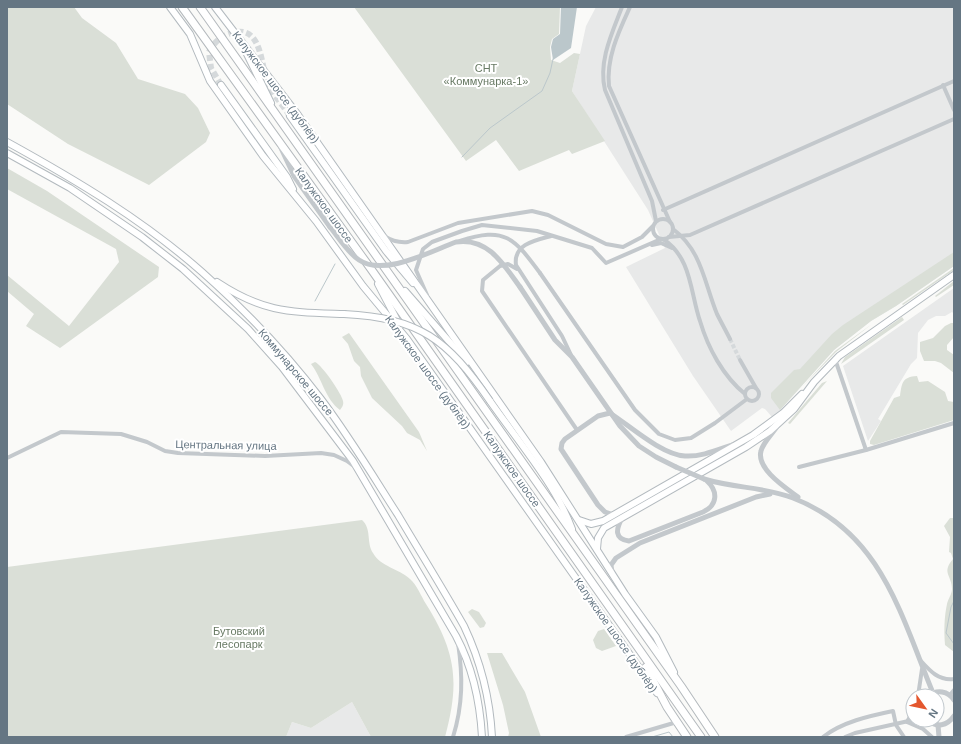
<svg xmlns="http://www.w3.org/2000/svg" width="961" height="744" viewBox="0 0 961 744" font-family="Helvetica,sans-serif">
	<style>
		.built { fill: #e8e9e9 }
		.green { fill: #dadfd7 }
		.water { fill: #bbc7cb }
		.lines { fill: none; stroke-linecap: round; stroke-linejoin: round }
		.stream { stroke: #bbc7cb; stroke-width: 1 }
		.minor-tunnel { stroke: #d5d9db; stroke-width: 4; stroke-dasharray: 4 2; stroke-linecap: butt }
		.secondary-tunnel { stroke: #d5d9db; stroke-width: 6; stroke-dasharray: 6 3; stroke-linecap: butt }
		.secondary-casing { stroke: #b3babf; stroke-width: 8 }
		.trunk-casing { stroke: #b4b9bd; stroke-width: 9 }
		.minor { stroke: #c3c8cc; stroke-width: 4 }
		.tertiary { stroke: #c3c8cc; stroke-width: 5 }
		.secondary { stroke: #fff; stroke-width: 6 }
		.trunk { stroke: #fff; stroke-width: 7 }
		.secondary-bridge-casing { stroke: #b3babf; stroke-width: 8; stroke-linecap: butt }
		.minor-bridge { stroke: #c3c8cc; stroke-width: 4 }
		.tertiary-bridge { stroke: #c3c8cc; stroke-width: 5 }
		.secondary-bridge { stroke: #fff; stroke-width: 6 }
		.labels { text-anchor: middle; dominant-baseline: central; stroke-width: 4; stroke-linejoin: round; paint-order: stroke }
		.park-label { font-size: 11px; fill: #687a64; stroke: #fff }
		.street-label { font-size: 11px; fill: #657683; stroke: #fff }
	</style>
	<rect width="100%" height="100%" fill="#fafaf8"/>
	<g class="built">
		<polygon points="596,7 954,7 954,266 896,306 871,321 834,350 780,410 772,417 765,409 762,408 731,431 693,376 626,267 665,248 648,210 572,91 586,26"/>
		<polygon points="954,288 954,314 952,312 945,316 936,316 928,320 918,333 917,358 911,364 878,419 881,421 868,441 843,366"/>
		<polygon points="352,702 371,737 286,737 292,722 311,728"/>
	</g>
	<g class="green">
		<polygon points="7,7 74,7 82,18 116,43 138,79 185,94 198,108 210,133 206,142 149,185 68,144 7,104"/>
		<polygon points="354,7 560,7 559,34 552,39 550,47 551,60 560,63 574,53 580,54 572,91 605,141 572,154 569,150 519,171 496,140 466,161"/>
		<polygon points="7,168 47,191 159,267 158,277 60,348 26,326 34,314 7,291 7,275 69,326 119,262 116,249 7,189"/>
		<polygon points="954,252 954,266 896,306 871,321 834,350 780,410 771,398 771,393 794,370 800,369 832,334 843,325"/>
		<polygon points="954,268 954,270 903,305 902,304"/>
		<polygon points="954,281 954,285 936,297 935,296"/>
		<polygon points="902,317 904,320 841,364 845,357"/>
		<polygon points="951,323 954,323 954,337 947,345 947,350 954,355 954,373 941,363 935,361 924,361 920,351 920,342 933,338 945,326"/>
		<polygon points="872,324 836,352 802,387 835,351"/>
		<polygon points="349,333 419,432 427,451 420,440 407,433 402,426 372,398 361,376 360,367 354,361 348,344 342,337"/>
		<path d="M315,362c7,3 27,32 28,39 1,4 -1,6 -3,9 -15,-11 -18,-32 -29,-46z"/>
		<path d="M917,376l2,6 9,-1 17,11 3,9 6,1v18l-80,25 -4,-1v-3l24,-43 6,-2c2,-13 2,-19 17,-20z"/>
		<polygon points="827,381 790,424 788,423 822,383"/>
		<path d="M950,518h4v134l-9,-7c-1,-14 -1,-27 2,-41 1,-5 5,-10 5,-15 0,-14 -11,-16 1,-30l-2,-6 -2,-1 1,-15 -6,-11z"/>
		<path d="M362,520c10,9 4,22 11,33 8,14 25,15 37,26 7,6 11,17 16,25 30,48 34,78 19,133h-74l-19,-35 -41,26 -19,-6 -6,15h-279v-170z"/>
		<polygon points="472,609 479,612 486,623 484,627 480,628 468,612"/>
		<polygon points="604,629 616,646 602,651 596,648 593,640 598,631"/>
		<polygon points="487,653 502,653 525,692 541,737 508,737 509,733 503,705"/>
	</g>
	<polygon class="water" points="561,7 577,7 571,48 553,60 551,47 553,39 560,34"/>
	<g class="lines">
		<g class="stream">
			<polyline points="462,157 490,128 542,91 550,73 553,59"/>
			<polyline points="315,301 335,264"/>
			<polyline points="954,601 951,607 946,633 954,644"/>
			<polyline points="652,737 669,732 673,737"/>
		</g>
		<polyline class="minor-tunnel" points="730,339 740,360"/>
		<path class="secondary-tunnel" d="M221,85l-10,-17 -2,-16c4,-9 13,-17 23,-19 31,-9 28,33 36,50 5,12 15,22 22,33"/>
		<g class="secondary-casing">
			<g id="secondary">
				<polyline points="170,7 190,34 210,81 263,156 316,221 363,286 407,339 657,693"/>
				<polyline points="215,7 298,115 541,462 625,594 656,637 674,672"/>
				<polyline points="245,50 271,103"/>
				<polyline points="221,85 287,177 293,189"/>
				<polyline points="290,116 386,251 413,283"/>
				<path d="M7,142c69,38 136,78 195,130 43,38 84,81 119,127 28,37 52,77 77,116 22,37 45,74 66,111 17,36 26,72 28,111"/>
				<path d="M7,153l63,35 72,49 41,32 65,60 34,38 71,94 103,175c17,32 24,65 26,101"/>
				<path d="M217,282c47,31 72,30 127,32"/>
				<polyline points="378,284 400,326"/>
				<polyline points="405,291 467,362"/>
				<path d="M490,401c27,39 66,84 82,128"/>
				<polyline points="579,520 591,524 603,521 753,435 783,413 802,394"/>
				<polyline points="597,549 598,538 604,528 746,447 770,431 794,409 814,382 839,356 954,275"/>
			</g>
		</g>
		<g class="trunk-casing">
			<g id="trunk">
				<polyline points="182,7 371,269 701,737"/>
				<polyline points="200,7 681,686 715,737"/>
				<polyline points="646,667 667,707 687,737"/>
			</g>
		</g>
		<g class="minor">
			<path d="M622,7c-10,26 -24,55 -17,83l47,111 4,20"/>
			<path d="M630,7c-11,24 -24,51 -21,79l61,136"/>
			<polyline points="943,85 954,110"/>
			<polyline points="663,210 954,81"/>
			<circle cx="663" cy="229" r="10"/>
			<path d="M673,229c29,22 31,53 44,85 4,8 9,17 13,25"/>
			<path d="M384,236c8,5 15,7 24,6l50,-19 74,-12 16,4 58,29 17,3 19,-10 11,-11"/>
			<path d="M551,236c-15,4 -38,8 -35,29l46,71 9,19"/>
			<polyline points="669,237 690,235 954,119"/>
			<path d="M663,239c29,19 27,53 37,82 8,27 23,55 45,73"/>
			<polyline points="652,245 661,243 672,248"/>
			<polyline points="517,269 508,264 500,266 483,280 482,291 577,430"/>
			<polyline points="540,273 635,410 659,434 675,440 691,438 715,423 747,399"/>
			<polyline points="427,295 416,270 423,249 432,242 462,231 482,225 537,231 592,248 606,263 661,239"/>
			<polyline points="835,359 866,450"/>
			<polyline points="740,360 756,388"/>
			<circle cx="752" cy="394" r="7"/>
			<polyline points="7,458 61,432 121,434 147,442 165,451 178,453 265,456 321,453 334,455 347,461 355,467"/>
			<polyline points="799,467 866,450 954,423"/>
			<path d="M921,661c9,10 18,20 33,18"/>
			<polyline points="950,695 954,690"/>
			<polyline points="918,696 922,669"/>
			<polyline points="907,722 923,729 932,737"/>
			<polyline points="907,722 913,711"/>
			<path d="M453,737c10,-32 10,-61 5,-94"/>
			<polyline points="626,737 677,722"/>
			<path d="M823,737c19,-15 46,-21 70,-26l3,14 8,12"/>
			<polyline points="845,737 855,733 913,720"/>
		</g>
		<g class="tertiary">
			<polyline points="281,148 294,176 330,227"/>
			<polyline points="520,287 555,340 572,357 620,426 639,446 656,457 676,467"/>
			<path d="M776,428c-5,7 -13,15 -15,23 -5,18 25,37 37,46"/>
			<path d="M704,479c29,9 61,8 89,19 88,34 107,115 140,195"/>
			<path d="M614,515l-9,-3 -7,-7 -37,-56 1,-6 3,-4 33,-23 12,-3c20,13 52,42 75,43 16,1 32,-6 47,-11"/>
			<path d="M622,518c-6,11 -8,21 7,23l74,-29c15,-7 15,-21 4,-31"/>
			<polyline points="612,573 611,565 616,558 640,543 756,497 770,494"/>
			<path d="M928,696c9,-7 20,-5 26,4"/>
			<path d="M927,720c10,8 20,6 27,-4"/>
			<polyline points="938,725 939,737"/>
		</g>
		<use href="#secondary" class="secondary"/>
		<use href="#trunk" class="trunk"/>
		<g class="secondary-bridge-casing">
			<path id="secondary-bridge" d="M344,314c76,4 103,25 146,87"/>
		</g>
		<path class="minor-bridge" d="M460,241c45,-15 54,-3 80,32"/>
		<g class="tertiary-bridge">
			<path d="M330,227c9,11 17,25 29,33 25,17 72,-9 97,-18 32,-5 48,23 64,45"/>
			<polyline points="676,467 704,479"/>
		</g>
		<use href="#secondary-bridge" class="secondary-bridge"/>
	</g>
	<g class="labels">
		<g class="park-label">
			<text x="486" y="68">СНТ<tspan x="486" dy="13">«Коммунарка-1»</tspan></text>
			<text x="239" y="631">Бутовский<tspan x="239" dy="13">лесопарк</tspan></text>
		</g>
		<g class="street-label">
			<text transform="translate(276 87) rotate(53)">Калужское шоссе (дублёр)</text>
			<text transform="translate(324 205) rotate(54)">Калужское шоссе</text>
			<text transform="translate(296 372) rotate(50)">Коммунарское шоссе</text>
			<text transform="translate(428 372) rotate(54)">Калужское шоссе (дублёр)</text>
			<text transform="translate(226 445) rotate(1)">Центральная улица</text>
			<text transform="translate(512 469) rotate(55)">Калужское шоссе</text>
			<text transform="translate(616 635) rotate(55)">Калужское шоссе (дублёр)</text>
		</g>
	</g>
	<rect width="961" height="744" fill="none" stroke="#657683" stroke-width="16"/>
	<g transform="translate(925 708) rotate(123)"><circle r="19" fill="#ffffff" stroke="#c1c8cd"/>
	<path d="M0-3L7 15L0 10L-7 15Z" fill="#e4572e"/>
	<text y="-6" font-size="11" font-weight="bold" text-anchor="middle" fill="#657683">N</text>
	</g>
</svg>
